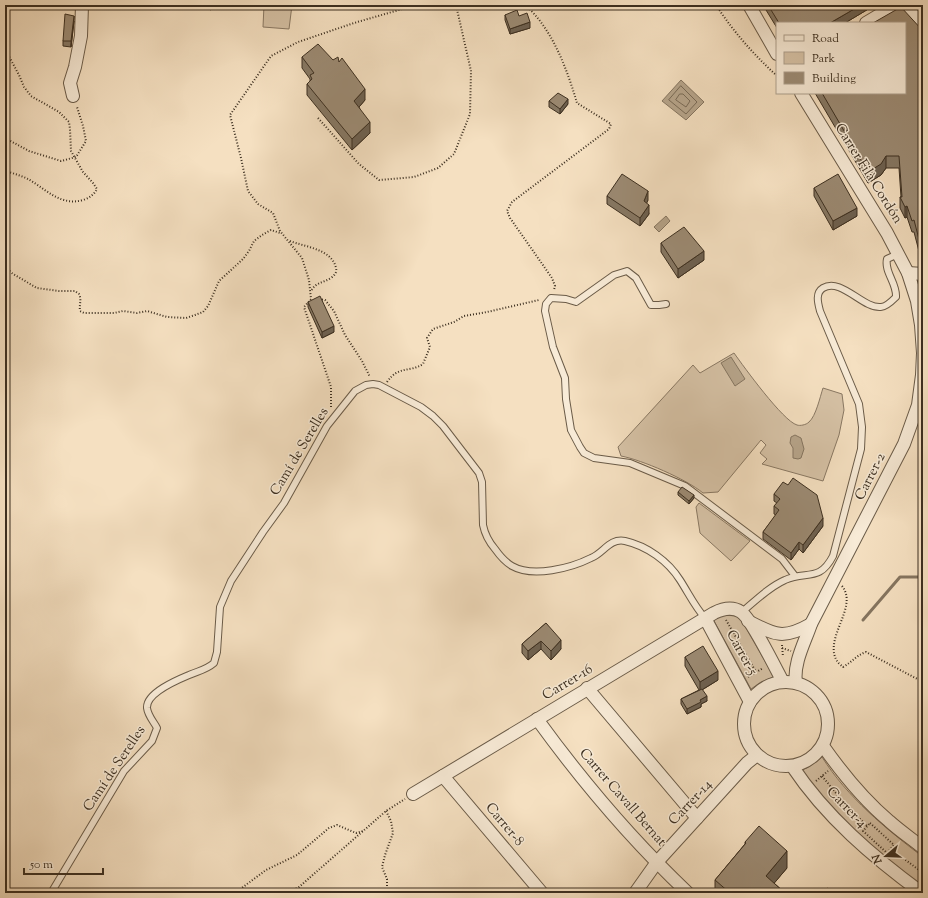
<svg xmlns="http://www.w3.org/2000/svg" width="928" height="898" viewBox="0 0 928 898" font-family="'Sorts Mill Goudy',serif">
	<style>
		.green { fill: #d6c2a6; stroke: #897863 }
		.water { fill: #b6a48a; stroke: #857560 }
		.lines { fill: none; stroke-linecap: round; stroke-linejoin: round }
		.shore { stroke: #796a55; stroke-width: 1 }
		.stream { stroke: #857560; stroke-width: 3 }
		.lane-casing { stroke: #6a5b48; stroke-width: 8 }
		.street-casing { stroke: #6a5b48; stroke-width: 14 }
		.path { stroke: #3c2f20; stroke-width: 2; stroke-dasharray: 1 2; stroke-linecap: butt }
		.lane { stroke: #f8ebd7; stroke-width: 6 }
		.street { stroke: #f8ebd7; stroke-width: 12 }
		.wall { fill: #867864; stroke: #3c2f20 }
		.shaded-wall { fill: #6d6151; stroke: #3c2f20 }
		.building { fill: #9c8b74; stroke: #3c2f20 }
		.labels { text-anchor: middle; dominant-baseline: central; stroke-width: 3; stroke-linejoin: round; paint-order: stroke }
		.street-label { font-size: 14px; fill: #3c2f20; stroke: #f8ebd7 }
	</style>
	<rect width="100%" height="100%" fill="#f5e0c1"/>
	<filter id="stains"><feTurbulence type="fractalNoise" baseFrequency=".005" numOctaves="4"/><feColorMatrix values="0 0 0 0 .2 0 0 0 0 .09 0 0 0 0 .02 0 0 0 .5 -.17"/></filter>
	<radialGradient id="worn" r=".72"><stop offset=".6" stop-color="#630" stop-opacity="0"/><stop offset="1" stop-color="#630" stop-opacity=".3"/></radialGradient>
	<g class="green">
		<polygon points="264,5 292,5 289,29 263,27"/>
		<path d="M734,353c10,14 49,68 63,72 3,1 9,0 12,-3 7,-6 11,-25 14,-34l19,6 2,16 -5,25 -16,46 -61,-17 5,-5 -7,-6 6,-8 -5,-5 -43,52 -15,1c-17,-14 -61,-33 -82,-37l-3,-9 75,-82 7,8z"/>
		<polygon points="699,503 750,541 731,561 700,533 696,507"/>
		<polygon points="719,615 739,616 774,677 761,682 751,689 713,619"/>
		<path d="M822,757c25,40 64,72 101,100v34l-86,-75 -38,-45 8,-3z"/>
	</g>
	<g class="water">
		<polygon points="681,80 704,102 686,120 662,101"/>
		<polygon points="666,216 670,221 659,232 654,227"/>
		<polygon points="731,357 745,379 735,386 721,363"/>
		<polygon points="795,435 801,438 804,449 801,458 798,459 793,458 793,448 790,443 791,437"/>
	</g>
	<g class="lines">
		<g class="shore">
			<polygon points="681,86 697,102 686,114 669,100"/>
			<polygon points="680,94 683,94 690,101 686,107 676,100"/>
		</g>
		<polyline class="stream" points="863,620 900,577 923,577"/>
		<g class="lane-casing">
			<g id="lane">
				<polyline points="666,304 659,305 651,305 636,278 627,271 614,275 576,302 566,299 551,298 546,304 545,311 553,347 565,378 566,399 571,430 580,447 584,453 594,458 630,463 685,486 782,559 795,576"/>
				<path d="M742,612c13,-11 27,-25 43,-32 21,-10 34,3 48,-24l28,-107 1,-22 -3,-23 -39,-93c-2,-8 -5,-18 3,-23 18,-11 40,21 58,19 5,0 11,-6 15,-10 1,-14 -12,-25 -9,-38l11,-5"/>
				<path d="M51,893l73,-122 28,-30 5,-13c-3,-6 -9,-12 -10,-20 -1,-15 30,-28 42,-33 9,-4 17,-5 25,-12l3,-11 3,-45 11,-26 32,-49 21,-29 43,-77 28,-35 11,-6 7,-1 6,1 42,22 12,9 10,10 36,47 3,9 1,43c2,10 6,17 12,24 5,7 10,13 17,17 21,12 59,2 79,-8 13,-5 18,-20 34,-17 22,5 43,20 55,39 9,14 15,27 25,38"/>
			</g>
		</g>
		<g class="street-casing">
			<g id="street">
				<polyline points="749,5 777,54"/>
				<polyline points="904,5 923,25"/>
				<polyline points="866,23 896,5"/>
				<polyline points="73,96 70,83 75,67 81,36 82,5"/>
				<polyline points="908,273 923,274"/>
				<polyline points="705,618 750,702"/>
				<path d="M748,621c27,14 35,19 63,3"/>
				<circle cx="786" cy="724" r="42"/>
				<path d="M796,683c-3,-20 9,-41 15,-59l93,-180 14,-39 4,-30 1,-22 -2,-28 -4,-24 -9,-28 -21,-40 -86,-140"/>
				<polyline points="587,688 697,818"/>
				<path d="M537,719c45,62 96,122 151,174"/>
				<path d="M823,746c19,27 41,54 66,75 11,10 23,18 34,27"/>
				<path d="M792,766c34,51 81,91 130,127"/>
				<polyline points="443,776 542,893"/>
				<path d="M413,794l301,-181c8,-4 18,-7 27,-1 10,6 35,57 42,70"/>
				<polyline points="635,893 657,862 747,763 757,755"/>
			</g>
		</g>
		<g class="path">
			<path d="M525,5c27,23 42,64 52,98l34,21 -2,5 -97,73 -5,9 3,7 42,60 3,8 -1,4"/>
			<path d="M716,5c17,26 37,49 60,70h1"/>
			<path d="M5,49l14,26 5,12 7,9 28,16 10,10 1,7 1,22 12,21 10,11 4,6c-3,6 -8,9 -14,11 -23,7 -39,-13 -57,-22 -7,-3 -14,-5 -21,-7"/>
			<polyline points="318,118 359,164 379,180 414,177 438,168 454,154 470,114 471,71 456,5"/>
			<polyline points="5,138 29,151 61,161 76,157 86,141 83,126 77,107"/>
			<path d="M290,241c15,6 42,8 46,27 1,4 -1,7 -5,10 -8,5 -15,4 -20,13"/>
			<path d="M5,267l8,7 24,14 22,3h16l4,3c3,6 0,10 1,17l4,2h30l9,-2 14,2 10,-2 20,6 19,1 9,-3 8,-3 5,-6 11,-25 24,-22 6,-8 5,-10 8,-6 9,-5 9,3"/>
			<polyline points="319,299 325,300 334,311 345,335 362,361 370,377"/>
			<path d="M387,382c12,-17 22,-9 36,-18l7,-17 -3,-9 6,-9 21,-7 10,-6 23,-4 52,-12"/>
			<polyline points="331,407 331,387 304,307 311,299 309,280 302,258 280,231 273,213 258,204 248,191 241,158 230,115 271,56 298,42 354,23 416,5"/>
			<path d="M842,586c17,21 -19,52 -5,75 1,2 4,4 6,6 9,-5 14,-12 23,-15l57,30"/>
			<polyline points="726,620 756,672"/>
			<polyline points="782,645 783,657"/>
			<polyline points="782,648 791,651"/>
			<polyline points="748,677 763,668"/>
			<polyline points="822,776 845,804 867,826"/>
			<polyline points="816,781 828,771"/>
			<polyline points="386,811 391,821 393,833 385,855 382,867 387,879 387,893"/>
			<polygon points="870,823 894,845 887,853 863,831"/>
			<polyline points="891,849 923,873"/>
			<polyline points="235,893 266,870 297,855 329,828 337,825 356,833 363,831"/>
			<polyline points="288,893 299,887 386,811 405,799"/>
		</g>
		<use href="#lane" class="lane"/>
		<use href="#street" class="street"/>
	</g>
	<g class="wall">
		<polygon points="201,5 213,5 211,10"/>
		<polygon points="763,5 875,5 845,23 777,23 777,28"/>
		<polygon points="505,15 519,16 530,28 510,34 505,20"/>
		<polygon points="74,21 71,47 63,46 63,41"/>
		<polygon points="923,31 923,262 922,263 914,232 912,232 907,217 905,218 900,208 900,197 901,197 899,168 886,168 881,175 868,183 815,93 905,93"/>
		<polygon points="302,57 333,60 339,62 365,100 359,107 370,133 352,150 307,95 307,84 310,81 310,79 302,68"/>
		<polygon points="549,101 568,104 560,114 549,107"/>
		<polygon points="814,188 857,216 833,230 814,196"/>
		<polygon points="607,196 648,200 646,203 649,214 640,226 607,204"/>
		<polygon points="661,243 704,260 678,278 661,252"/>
		<polygon points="923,282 923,293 921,288 921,283"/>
		<polygon points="308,302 334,332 322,338 308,307"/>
		<polygon points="678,492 694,498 689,504 678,495"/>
		<polygon points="774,494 823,526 803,553 799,549 791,560 763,539 763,532 776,515 774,514 774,506 777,503 774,501"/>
		<polygon points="546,623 561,649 551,660 541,649 528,660 522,653 522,644"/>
		<polygon points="685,657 718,680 702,690 707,701 701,704 701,707 687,714 681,704 681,699 699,690 685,666"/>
		<polygon points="745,842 787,868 774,883 785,893 715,893 715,880 745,844"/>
	</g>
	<g class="shaded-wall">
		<polygon points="861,5 875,5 845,23 830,23"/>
		<polygon points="74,16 74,21 71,47 71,41"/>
		<polygon points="530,22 530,28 510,34 510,29"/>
		<polygon points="923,43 923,54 920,45"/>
		<polygon points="365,89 365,100 354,113 354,101"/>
		<polygon points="568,99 568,104 560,114 560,109"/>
		<polygon points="370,122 370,133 352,150 352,139"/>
		<polygon points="886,156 886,168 881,175 868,183 868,172"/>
		<polygon points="648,191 648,200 644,210 644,201"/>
		<polygon points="649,205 649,214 640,226 640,218"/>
		<polygon points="907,206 907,217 905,218 905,207"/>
		<polygon points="857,208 857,216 833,230 833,221"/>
		<polygon points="704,251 704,260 678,278 678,269"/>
		<polygon points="334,326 334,332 322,338 322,332"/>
		<polygon points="694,495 694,498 689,504 689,501"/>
		<polygon points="823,518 823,526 803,553 803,545"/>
		<polygon points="799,542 799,549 791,560 791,553"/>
		<polygon points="561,640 561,649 551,660 551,651"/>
		<polygon points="541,641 541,649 528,660 528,651"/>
		<polygon points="718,671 718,680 700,691 700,682"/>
		<polygon points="707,696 707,701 701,704 701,707 687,714 687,709 700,700"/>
		<polygon points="787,851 787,868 766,893 766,876"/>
	</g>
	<g class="building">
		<polygon points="768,5 861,5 830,23 779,23"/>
		<polygon points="901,7 923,31 923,43 920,45 923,49 923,251 922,251 914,220 912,221 907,206 905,207 900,197 902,197 899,156 886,156 881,164 868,172 822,93 905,93 905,23 873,23"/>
		<polygon points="517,10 519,16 527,13 530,22 510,29 505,15"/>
		<polygon points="65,14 74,16 71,41 63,41"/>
		<polygon points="318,44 333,60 338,57 339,62 342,58 365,89 354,101 370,122 352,139 307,84 312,79 310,75 314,73 302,57"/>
		<polygon points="558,93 568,99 560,109 549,101"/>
		<polygon points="622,174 648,191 644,201 649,205 640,218 607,196"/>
		<polygon points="838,174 857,208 833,221 814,188"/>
		<polygon points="684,227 704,251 678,269 661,243"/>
		<polygon points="923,282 923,287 921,283"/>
		<polygon points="320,296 334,326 322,332 308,302"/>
		<polygon points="793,478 817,495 823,518 803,545 799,542 791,553 763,532 779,510 774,506 780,499 774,494 783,482 788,485"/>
		<polygon points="682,487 694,495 689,501 678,492"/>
		<polygon points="546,623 561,640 551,651 541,641 528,651 522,644"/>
		<polygon points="703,646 718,671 700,682 685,657"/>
		<polygon points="702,689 707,696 700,700 701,702 687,709 681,699"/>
		<polygon points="759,826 787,851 766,876 785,893 730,893 715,880 746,843 745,842"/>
		<polygon points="827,888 835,893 824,893"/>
		<polygon points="900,890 903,893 898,893"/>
	</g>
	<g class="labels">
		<g class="street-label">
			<text transform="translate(868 174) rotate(58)">Carrer Filà Cordón</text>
			<text transform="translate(300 452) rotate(-59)">Camí de Serelles</text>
			<text transform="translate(871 477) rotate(-63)">Carrer-2</text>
			<text transform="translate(741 653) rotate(61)">Carrer-5</text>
			<text transform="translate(568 683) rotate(-31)">Carrer-16</text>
			<text transform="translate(115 769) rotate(-56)">Camí de Serelles</text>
			<text transform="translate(622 798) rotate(49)">Carrer Cavall Bernat</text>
			<text transform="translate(691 803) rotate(-47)">Carrer-14</text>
			<text transform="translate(846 808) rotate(46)">Carrer-4</text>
			<text transform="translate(504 825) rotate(50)">Carrer-8</text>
		</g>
	</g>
	<rect width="928" height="898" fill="none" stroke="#f5e0c1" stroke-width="20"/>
	<rect x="6" y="6" width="916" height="886" fill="none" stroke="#3c2f20" stroke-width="2"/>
	<rect x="10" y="10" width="908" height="878" fill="none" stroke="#3c2f20"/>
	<rect x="776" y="22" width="130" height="72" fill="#f8ebd7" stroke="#ada08e"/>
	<rect x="784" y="35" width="20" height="6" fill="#f8ebd7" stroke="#ada08e"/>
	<text x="812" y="42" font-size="12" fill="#3c2f20">Road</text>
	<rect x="784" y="52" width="20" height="12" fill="#d6c2a6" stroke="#ada08e"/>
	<text x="812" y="62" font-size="12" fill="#3c2f20">Park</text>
	<rect x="784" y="72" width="20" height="12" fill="#9c8b74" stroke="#ada08e"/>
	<text x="812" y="82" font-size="12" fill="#3c2f20">Building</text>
	<g transform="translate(886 856) rotate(251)" stroke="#f8ebd7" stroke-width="3" paint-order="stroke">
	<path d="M0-3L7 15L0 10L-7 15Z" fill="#3c2f20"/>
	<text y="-6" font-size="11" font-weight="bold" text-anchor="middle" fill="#3c2f20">N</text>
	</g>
	<path d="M24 868v6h79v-6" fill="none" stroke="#3c2f20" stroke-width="2"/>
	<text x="30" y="868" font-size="12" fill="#3c2f20" stroke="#f8ebd7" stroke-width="3" paint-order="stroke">50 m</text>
	<rect width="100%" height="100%" filter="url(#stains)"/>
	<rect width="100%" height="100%" fill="url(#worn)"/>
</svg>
